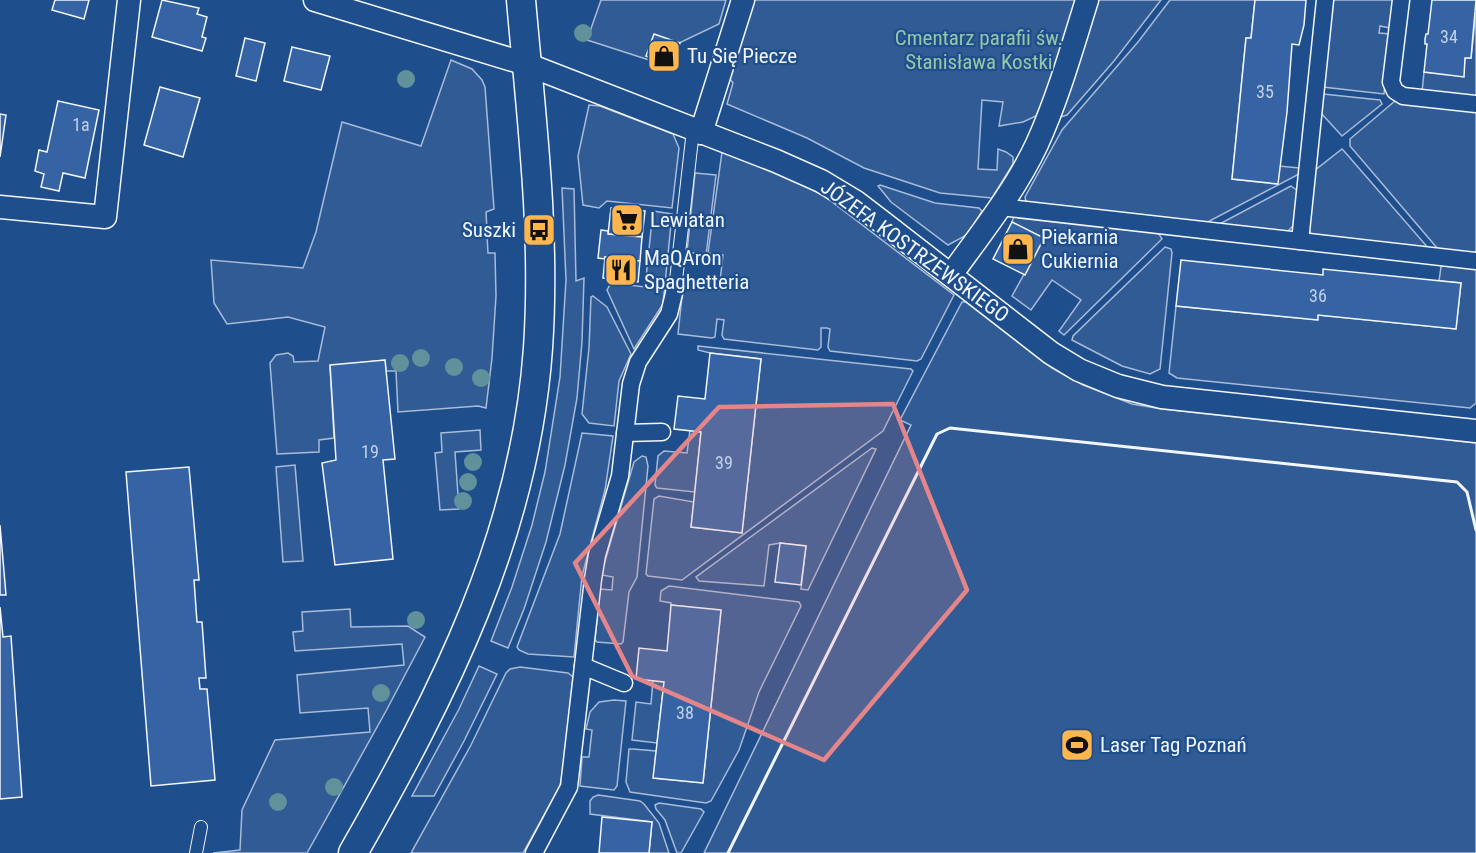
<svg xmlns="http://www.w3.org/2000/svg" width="1476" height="853" viewBox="0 0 1476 853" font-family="'Roboto Condensed',sans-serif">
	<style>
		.built { fill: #305b95; stroke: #a8bbd7; stroke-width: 1.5 }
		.building { fill: #3563a3; stroke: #f2f6ff; stroke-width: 1.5 }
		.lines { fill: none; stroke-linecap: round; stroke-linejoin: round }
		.service-casing { stroke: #f2f6ff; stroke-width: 14 }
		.pedestrian-casing { stroke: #f2f6ff; stroke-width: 19 }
		.minor-casing { stroke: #f2f6ff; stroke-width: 25 }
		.tertiary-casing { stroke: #f2f6ff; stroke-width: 31 }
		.service { stroke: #1f4e8c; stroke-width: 12 }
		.pedestrian { stroke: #1f4e8c; stroke-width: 16 }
		.minor { stroke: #1f4e8c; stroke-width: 22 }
		.tertiary { stroke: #1f4e8c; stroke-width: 28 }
		.wall { stroke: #f2f6ff; stroke-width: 3 }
		.tree { fill: #61919a }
		.marked { fill: #e38589; fill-opacity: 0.2; stroke: #e38589; stroke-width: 4.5; stroke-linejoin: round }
		.labels { text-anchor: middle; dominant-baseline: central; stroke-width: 4.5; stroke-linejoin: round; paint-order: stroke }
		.number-label { font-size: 18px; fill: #c3d1e8 }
		.park-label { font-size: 21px; fill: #97c8a6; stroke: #1f4e8c }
		.poi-label { font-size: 21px; fill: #f2f6ff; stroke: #1f4e8c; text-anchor: start }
		.street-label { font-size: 21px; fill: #f2f6ff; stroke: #1f4e8c }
	</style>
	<rect width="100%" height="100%" fill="#1f4e8c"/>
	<g class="built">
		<polygon points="601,0 726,0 719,24 679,43 671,67 587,40"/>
		<polygon points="743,0 1076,0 1050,84 1036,116 1023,122 999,126 1003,102 982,100 978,169 997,170 998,149 1006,152 1013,157 1013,164 992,198 940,193 864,168 807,138 727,104 733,83 722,69"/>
		<polygon points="1095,0 1161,0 1114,61 1067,115 1057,118"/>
		<polygon points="1170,0 1255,0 1251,38 1246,38 1232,179 1277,184 1279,166 1299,168 1299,174 1202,225 1026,202 1025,197 1062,130 1138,42"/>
		<polygon points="1332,0 1393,0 1390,28 1380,26 1379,33 1390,34 1384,94 1323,87"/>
		<polygon points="1476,12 1476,97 1422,92 1424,72 1463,76 1465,58 1471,58"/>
		<polygon points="451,60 472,69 482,80 485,87 494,209 486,212 487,230 491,230 491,235 487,235 488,253 495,253 496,296 492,358 486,408 478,406 398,412 396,371 386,371 385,360 330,366 334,438 319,440 319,452 277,454 270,363 276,355 288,353 293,356 294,362 318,361 325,327 288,317 227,324 214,303 211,260 303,268 316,232 342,122 421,146"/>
		<polygon points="1323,94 1380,100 1382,104 1342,136 1320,112"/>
		<polygon points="1395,101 1476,110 1476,251 1473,253 1438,249 1350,146 1350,139"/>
		<polygon points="589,105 600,106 673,134 679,148 672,208 607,201 599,208 583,205 578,156"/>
		<polygon points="1342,149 1344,151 1430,250 1313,237 1308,228 1314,171"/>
		<polygon points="722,152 779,173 823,195 954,295 921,359 917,361 830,351 828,347 830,329 827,328 821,328 821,347 818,350 724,339 722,335 724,320 717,319 715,337 712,338 678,334 683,287 719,290 723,255 708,253"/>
		<polygon points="695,173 716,175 706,255 687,252"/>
		<polygon points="880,185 935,203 979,208 982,211 970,231 963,237 948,245 891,202 878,186"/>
		<polygon points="1291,186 1298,191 1294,225 1285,234 1212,228"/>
		<polygon points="562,188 574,189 576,281 584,278 582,342 577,398 565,465 546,542 524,609 508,648 491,641 512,587 532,525 545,472 560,377 566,280"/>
		<polygon points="653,211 672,214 663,304 634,349 607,290 611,283 645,287"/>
		<polygon points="1014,216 1153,232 1159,234 1162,239 1064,335 1059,331 1081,300 1052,280 1031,310 1012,296 1044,238 1012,222"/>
		<polygon points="1165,247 1171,249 1172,253 1160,369 1150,374 1122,366 1072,340 1073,336"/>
		<polygon points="1444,265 1476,269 1476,403 1470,408 1177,378 1169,373 1176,306 1317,320 1318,315 1456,329 1461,283 1439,281 1441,267"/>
		<polygon points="593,296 607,307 631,354 619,381 614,426 589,423 582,414 589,348 591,297"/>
		<polygon points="962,302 966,302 1052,368 1083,385 1132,404 1162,409 1476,443 1476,853 704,853 911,425 900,420"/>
		<polygon points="698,346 911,369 913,371 883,431 682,580 648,576 646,574 654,499 659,496 694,502 691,527 742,533 761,359 710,353 698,350"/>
		<polygon points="480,430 481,450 455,452 459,509 440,510 435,453 442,452 441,433"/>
		<polygon points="690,430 701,432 695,492 657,488 655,485 658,456 664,451 687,453"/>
		<polygon points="582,433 613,436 605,490 582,576 574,657 528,654 519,650 517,647 560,534"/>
		<polygon points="872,448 876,449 808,590 801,589 806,546 780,543 769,545 764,586 699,581 696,577"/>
		<polygon points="642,456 646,457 648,466 637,577 629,592 623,642 621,644 597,642 595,640 600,589 612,590 613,577 602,575 603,568 634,462"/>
		<polygon points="295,465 303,561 283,562 276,467"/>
		<polygon points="669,586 799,602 801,606 759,692 739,750 711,801 706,803 630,792 626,782 629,749 633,749 656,751 654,778 703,783 721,611 671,605 671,603 660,601 661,591"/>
		<polygon points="350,609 351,627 408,626 425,637 386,711 307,853 213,853 240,850 242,810 275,740 370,732 368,708 300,713 297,675 404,665 402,644 295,651 293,632 303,631 302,612"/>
		<polygon points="479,666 497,674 464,741 434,796 412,796 459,709"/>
		<polygon points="520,667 568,673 573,677 563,771 560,786 523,853 411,853 471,745 506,673 510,669"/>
		<polygon points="653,680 664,682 657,743 632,740 636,702 651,704"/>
		<polygon points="614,700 626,701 617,786 614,790 580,786 582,757 589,757 592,730 586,729 590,712 599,702"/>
		<polygon points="598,795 640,801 644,804 659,823 669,853 649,853 652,822 590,814 590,801 593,797"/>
		<polygon points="659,803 701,809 704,812 681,853 677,853 665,820 656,809 655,805"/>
	</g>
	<g class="building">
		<polygon points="55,0 89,0 84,19 52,10"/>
		<polygon points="162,0 199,8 197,14 207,17 202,37 206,38 202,51 152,37"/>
		<polygon points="1255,0 1306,0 1304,25 1299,45 1292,44 1287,112 1278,184 1232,179 1246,38 1251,38"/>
		<polygon points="1432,0 1476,0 1471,58 1465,58 1464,77 1424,72 1427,44 1425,44 1425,39 1426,34 1428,34"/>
		<polygon points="654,34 680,43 672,65 646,56"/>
		<polygon points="245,38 265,43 256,81 236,76"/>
		<polygon points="292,47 330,56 321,90 284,81"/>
		<polygon points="160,87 200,98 183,157 144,145"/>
		<polygon points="58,101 99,110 85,178 63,173 59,191 41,187 44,174 35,171 39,150 47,152"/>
		<polygon points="0,114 6,115 0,157"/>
		<polygon points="611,208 645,211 642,237 608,234"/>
		<polygon points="1012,222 1044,238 1025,275 993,259"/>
		<polygon points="601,230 608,231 608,234 642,237 640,261 605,257 605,259 598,258"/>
		<polygon points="605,257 640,261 638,282 603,278"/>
		<polygon points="1181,260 1323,275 1323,269 1461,283 1456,329 1318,315 1318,320 1176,306"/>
		<polygon points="710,353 761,359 742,533 691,527 701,432 674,429 678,396 705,399"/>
		<polygon points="385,360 395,459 383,460 393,559 335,565 322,463 336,460 330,365"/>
		<polygon points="189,467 199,580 194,580 197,622 202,622 206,678 199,678 200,689 207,689 215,780 151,786 126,472"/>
		<polygon points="0,525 6,595 0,595"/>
		<polygon points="780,543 806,546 801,585 775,582"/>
		<polygon points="671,605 721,610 703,783 653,778 664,682 636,679 639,648 667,651"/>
		<polygon points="0,607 3,637 11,636 22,797 0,799"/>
		<polygon points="602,817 652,822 649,853 599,853"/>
	</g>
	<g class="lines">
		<g class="service-casing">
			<g id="service">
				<polyline points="675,289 693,130"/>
				<polyline points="196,853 201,827"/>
			</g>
		</g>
		<g class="pedestrian-casing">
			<g id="pedestrian">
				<polyline points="1401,0 1391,82 1395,91 1403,96 1476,104"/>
				<polyline points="1000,207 1476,261"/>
				<polyline points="1300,241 1325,0"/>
				<polyline points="625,433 662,432"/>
				<polyline points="583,666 624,683"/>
				<polyline points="534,853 569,787 593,579 597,555 620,476 631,384 638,362 669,314 675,289"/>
			</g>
		</g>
		<g class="minor-casing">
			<g id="minor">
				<polyline points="315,0 526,64 776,161 821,181 856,202 886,225 1051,353 1079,370 1118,386 1162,397 1476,431"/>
				<polyline points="701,133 743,0"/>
				<polyline points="0,207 105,217 129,0"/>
				<path d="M951,275c30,-42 64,-84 86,-131 21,-46 35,-96 50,-144"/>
			</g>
		</g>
		<g class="tertiary-casing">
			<path id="tertiary" d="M353,853c91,-160 172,-318 185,-505 8,-116 -7,-233 -17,-348"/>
		</g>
		<use href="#service" class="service"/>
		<use href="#pedestrian" class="pedestrian"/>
		<use href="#minor" class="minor"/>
		<use href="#tertiary" class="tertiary"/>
		<polyline class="wall" points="728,853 937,434 950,428 1457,482 1467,492 1476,530"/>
	</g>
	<g class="tree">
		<circle cx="583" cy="33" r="9"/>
		<circle cx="406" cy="79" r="9"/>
		<circle cx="421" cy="358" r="9"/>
		<circle cx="400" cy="363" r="9"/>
		<circle cx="454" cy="367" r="9"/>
		<circle cx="481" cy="378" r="9"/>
		<circle cx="473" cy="462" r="9"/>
		<circle cx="468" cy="482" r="9"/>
		<circle cx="463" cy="501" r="9"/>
		<circle cx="416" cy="620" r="9"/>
		<circle cx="381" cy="693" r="9"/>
		<circle cx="334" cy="787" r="9"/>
		<circle cx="278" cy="802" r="9"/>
	</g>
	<path class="marked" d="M893,404l74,186 -143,170 -192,-84 -57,-113 144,-156z"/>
	<defs>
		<g id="shop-square" transform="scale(1.725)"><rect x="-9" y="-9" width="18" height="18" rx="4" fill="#ffb74d" stroke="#1f4e8c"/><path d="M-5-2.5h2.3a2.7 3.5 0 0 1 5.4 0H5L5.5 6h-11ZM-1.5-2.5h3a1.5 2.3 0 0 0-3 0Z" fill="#111"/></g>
		<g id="supermarket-square" transform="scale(1.725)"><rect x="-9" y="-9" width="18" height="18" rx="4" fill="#ffb74d" stroke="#1f4e8c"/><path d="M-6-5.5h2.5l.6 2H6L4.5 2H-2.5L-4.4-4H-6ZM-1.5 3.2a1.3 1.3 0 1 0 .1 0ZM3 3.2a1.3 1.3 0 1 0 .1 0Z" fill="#111"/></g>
		<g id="bus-square" transform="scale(1.725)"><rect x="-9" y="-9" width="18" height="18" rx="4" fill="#ffb74d" stroke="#1f4e8c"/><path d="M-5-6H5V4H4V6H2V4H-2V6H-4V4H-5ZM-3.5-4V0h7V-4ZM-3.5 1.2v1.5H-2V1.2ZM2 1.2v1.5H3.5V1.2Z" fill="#111"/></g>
		<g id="restaurant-square" transform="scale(1.725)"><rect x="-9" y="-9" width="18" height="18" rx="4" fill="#ffb74d" stroke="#1f4e8c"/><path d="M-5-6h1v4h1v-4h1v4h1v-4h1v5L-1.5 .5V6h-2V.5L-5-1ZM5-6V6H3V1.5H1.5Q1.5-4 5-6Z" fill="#111"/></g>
		<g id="stadium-square" transform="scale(1.725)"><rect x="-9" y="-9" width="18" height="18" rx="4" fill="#ffb74d" stroke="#1f4e8c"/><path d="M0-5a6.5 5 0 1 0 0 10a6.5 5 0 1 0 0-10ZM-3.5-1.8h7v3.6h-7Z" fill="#111"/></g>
	</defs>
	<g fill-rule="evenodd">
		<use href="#shop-square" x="664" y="56"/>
		<use href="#supermarket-square" x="627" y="220"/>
		<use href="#bus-square" x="539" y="230"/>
		<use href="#shop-square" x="1018" y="249"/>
		<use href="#restaurant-square" x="621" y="270"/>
		<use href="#stadium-square" x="1077" y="745"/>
	</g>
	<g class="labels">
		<g class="number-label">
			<text x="1449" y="36">34</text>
			<text x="1265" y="91">35</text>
			<text x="81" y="124">1a</text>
			<text x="1318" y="295">36</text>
			<text x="370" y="451">19</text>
			<text x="724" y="462">39</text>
			<text x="685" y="712">38</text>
		</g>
		<g class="park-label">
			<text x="979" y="38">Cmentarz parafii św.<tspan x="979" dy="24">Stanisława Kostki</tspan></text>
		</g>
		<g class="poi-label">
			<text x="687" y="56">Tu Się Piecze</text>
			<text x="650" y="220">Lewiatan</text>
			<text x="516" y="230" text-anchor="end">Suszki</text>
			<text x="1041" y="237">Piekarnia<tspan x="1041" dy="24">Cukiernia</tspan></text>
			<text x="644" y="258">MaQAron<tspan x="644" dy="24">Spaghetteria</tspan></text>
			<text x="1100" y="745">Laser Tag Poznań</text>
		</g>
		<g class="street-label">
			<text transform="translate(915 251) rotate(36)">JÓZEFA KOSTRZEWSKIEGO</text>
		</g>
	</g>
</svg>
